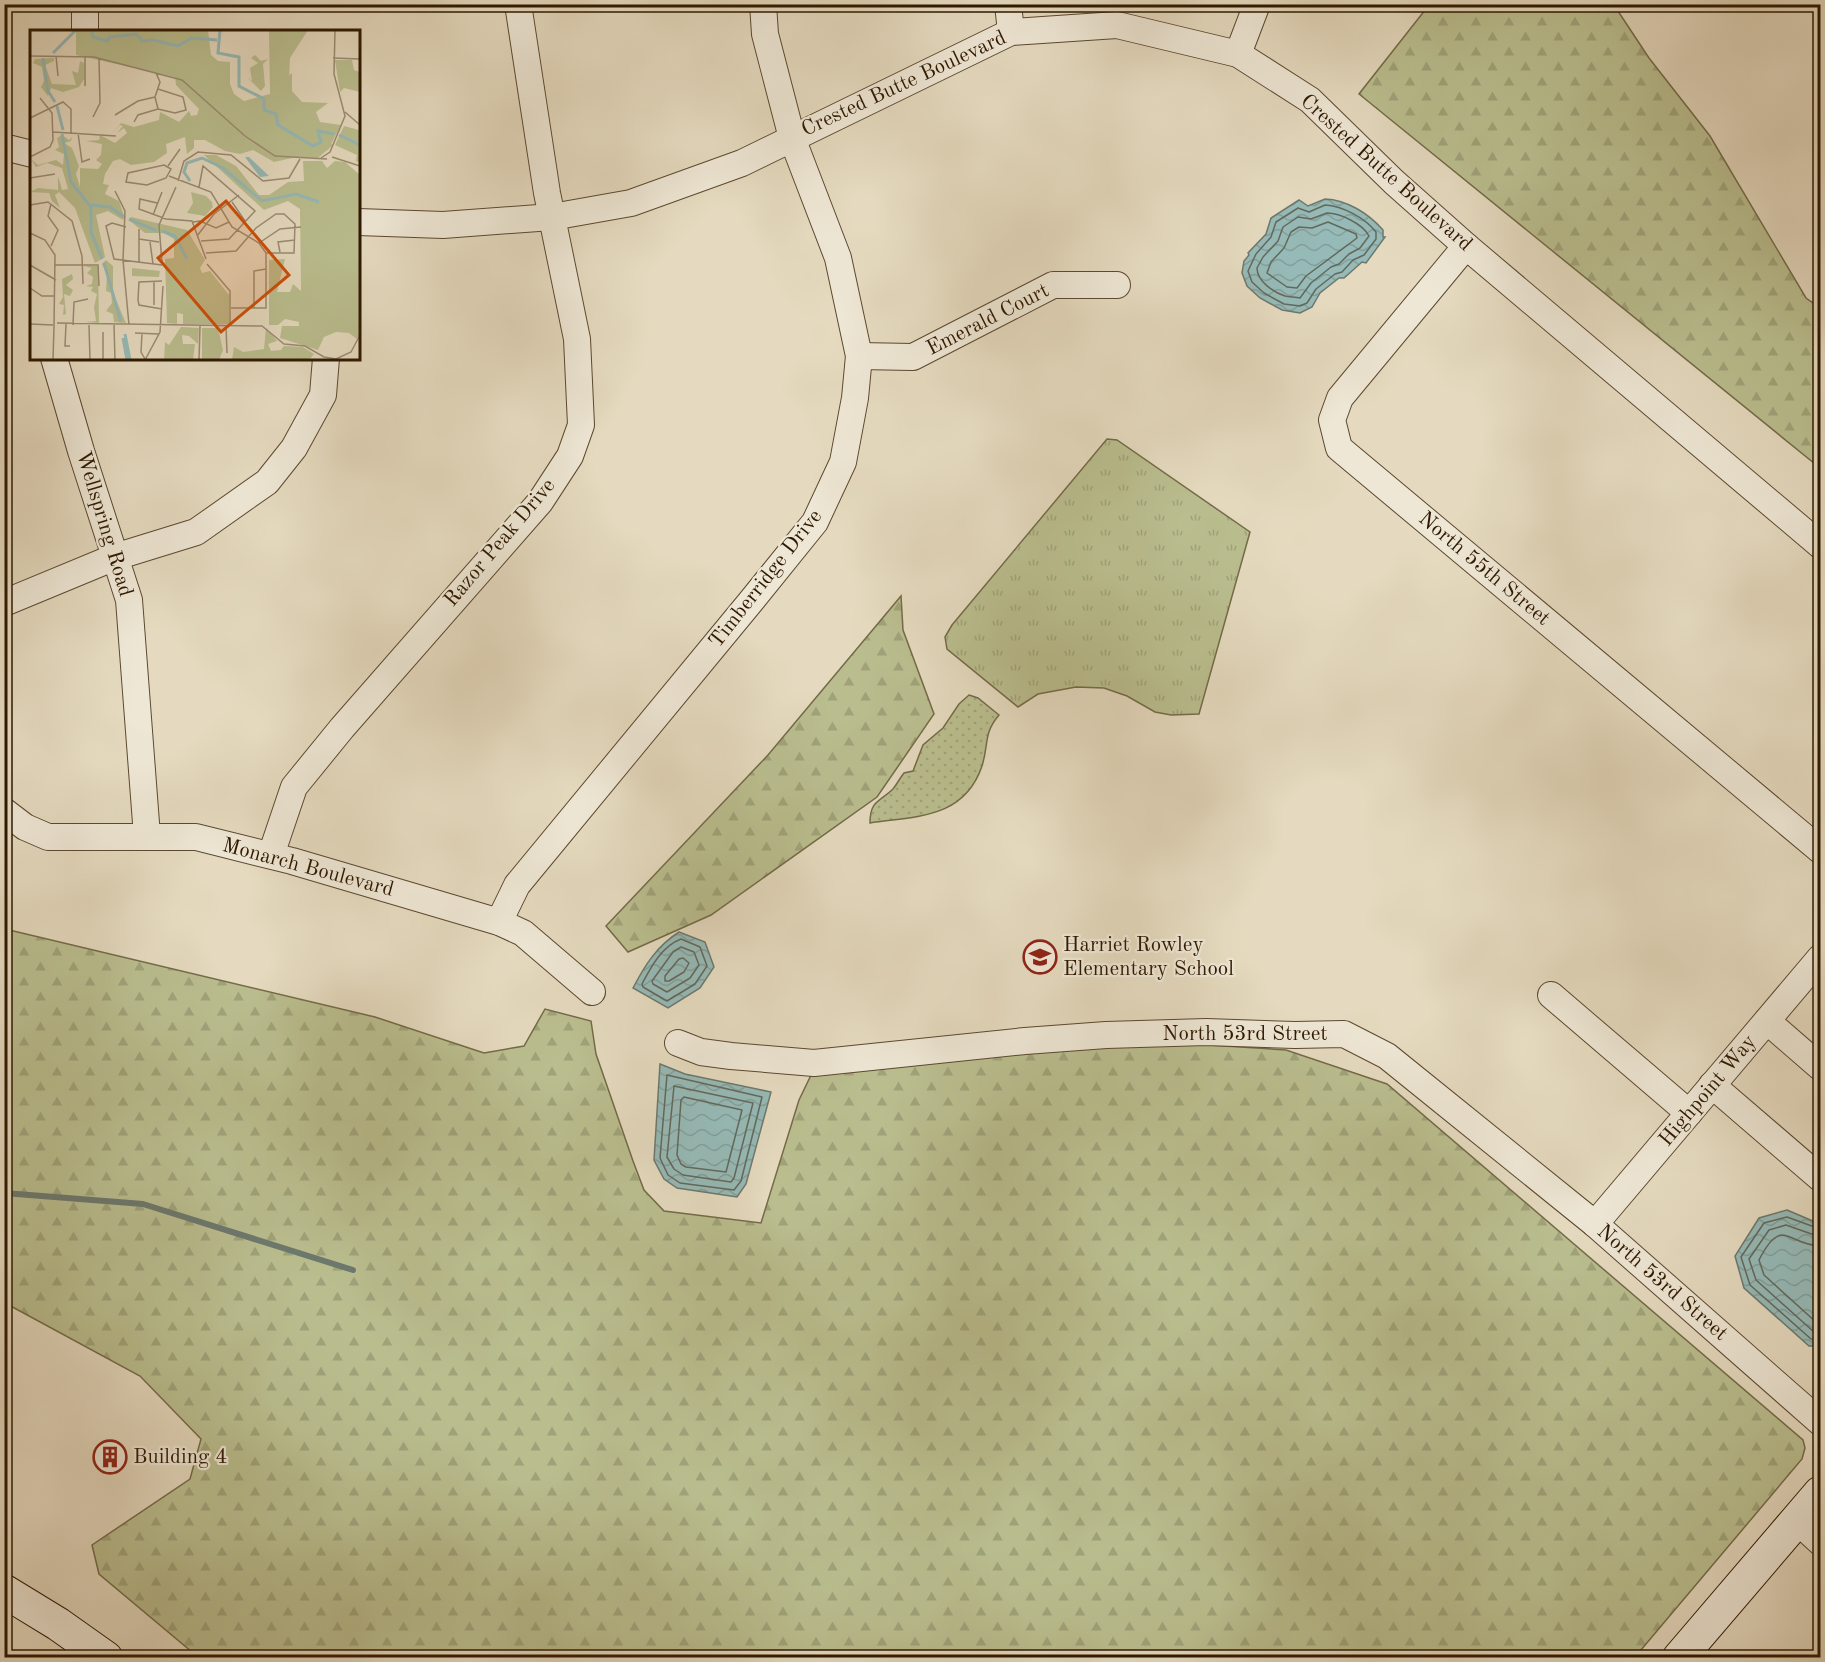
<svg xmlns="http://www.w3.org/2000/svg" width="1825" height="1662" viewBox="0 0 1825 1662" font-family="'Old Standard TT',serif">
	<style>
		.grass { fill: url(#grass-tufts); stroke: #746b48; stroke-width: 1.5 }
		.forest { fill: url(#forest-firs); stroke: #746b48; stroke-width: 1.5 }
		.park { fill: url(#park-dots); stroke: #746b48; stroke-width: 1.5 }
		.water { fill: url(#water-waves); stroke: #6c796e; stroke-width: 1.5 }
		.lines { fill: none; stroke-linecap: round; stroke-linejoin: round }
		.shore { stroke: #62695c; stroke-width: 1.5 }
		.stream { stroke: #6c796e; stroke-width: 6 }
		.street-casing { stroke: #5c4830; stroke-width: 28 }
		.secondary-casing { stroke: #2e1800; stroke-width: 35 }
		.street { stroke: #eee7d5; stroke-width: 26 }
		.secondary { stroke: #eee7d5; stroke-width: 33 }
		.labels { text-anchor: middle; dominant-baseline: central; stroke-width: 4.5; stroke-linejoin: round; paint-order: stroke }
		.street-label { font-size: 21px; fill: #2e1800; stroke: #eee7d5 }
		.poi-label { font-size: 21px; fill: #2e1800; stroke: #eee7d5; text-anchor: start }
		.inset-river { fill: none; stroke: #96bab7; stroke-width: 3 }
		.inset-road { fill: none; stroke: #9c8c73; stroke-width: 1.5 }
		.view { fill: #cc4f0a; fill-opacity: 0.15; stroke: #cc4f0a; stroke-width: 3 }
		.inset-edge { fill: none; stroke: #2e1800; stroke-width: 3 }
	</style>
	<defs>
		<pattern id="grass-tufts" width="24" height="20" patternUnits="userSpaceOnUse" patternTransform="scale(1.5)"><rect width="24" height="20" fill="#babe8f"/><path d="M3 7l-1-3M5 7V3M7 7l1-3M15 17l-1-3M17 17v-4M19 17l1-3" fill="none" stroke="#a0a37a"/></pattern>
		<pattern id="forest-firs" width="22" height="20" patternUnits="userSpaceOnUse" patternTransform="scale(1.5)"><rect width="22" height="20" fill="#babe8f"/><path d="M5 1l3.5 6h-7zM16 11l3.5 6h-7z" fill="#a0a37a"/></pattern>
		<pattern id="park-dots" width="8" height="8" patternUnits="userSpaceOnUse" patternTransform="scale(1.5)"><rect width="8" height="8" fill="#babe8f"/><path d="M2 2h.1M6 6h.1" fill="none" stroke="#a0a37a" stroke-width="1.8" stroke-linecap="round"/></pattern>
		<pattern id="water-waves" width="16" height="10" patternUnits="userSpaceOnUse" patternTransform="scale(1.5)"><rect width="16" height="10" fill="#96bab7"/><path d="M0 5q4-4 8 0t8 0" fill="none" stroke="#829f9c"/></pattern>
	</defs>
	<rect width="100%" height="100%" fill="#e5dabf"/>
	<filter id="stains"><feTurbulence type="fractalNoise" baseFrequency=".00333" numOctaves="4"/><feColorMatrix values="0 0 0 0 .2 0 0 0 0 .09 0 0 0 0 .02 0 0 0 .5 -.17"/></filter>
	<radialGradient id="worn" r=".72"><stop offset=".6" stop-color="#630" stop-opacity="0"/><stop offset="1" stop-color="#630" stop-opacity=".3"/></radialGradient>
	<polygon class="grass" points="1107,439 1117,440 1250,532 1199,714 1171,715 1155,712 1127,696 1104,688 1076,687 1038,694 1018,707 947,649 945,637 952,625"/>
	<g class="forest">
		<polygon points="1429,5 1614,5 1649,58 1710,136 1806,298 1820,308 1820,468 1359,94"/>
		<polygon points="901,596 903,630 934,714 877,797 711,915 628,952 606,926 768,755"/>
		<polygon points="5,929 375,1017 484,1053 524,1046 545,1009 591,1021 596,1054 633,1161 644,1190 664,1211 761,1223 799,1100 814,1069 1145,1041 1286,1050 1387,1084 1803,1440 1805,1448 1802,1459 1635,1657 198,1657 99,1574 92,1545 190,1479 201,1439 140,1376 5,1303"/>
	</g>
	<path class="park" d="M969,695l9,3 21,17c-16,19 -10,29 -17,51 -18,53 -66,50 -112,57 0,-23 10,-21 23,-34 4,-5 7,-11 11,-16l9,-2 10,-26 20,-17 16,-24z"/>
	<g class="water">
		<path d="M1325,199c22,1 43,14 58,31v7h2l-19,26 -4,-1 -18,16h-5l-19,15 -8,14 -12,6 -18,-3 -22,-12 -13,-12 -5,-13 2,-12 5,-6 -1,-2 18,-19 5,-16 28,-18 9,6z"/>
		<path d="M679,932l26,10 9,25 -14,21 -32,20 -35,-20c12,-23 24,-42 46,-56z"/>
		<polygon points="660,1064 685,1074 771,1092 746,1184 737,1197 677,1188 664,1179 654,1160"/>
		<polygon points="1787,1210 1820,1224 1820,1346 1809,1346 1744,1288 1735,1256 1759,1218"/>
	</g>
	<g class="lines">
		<g class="shore">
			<path d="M1325,205c18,1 40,13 51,27v7l-12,16 -11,5 -11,12 -7,2 -19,15 -9,14 -7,3 -16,-2 -20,-11 -12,-11 -4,-11 8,-17 15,-17 5,-15 22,-14 11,4z"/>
			<path d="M1327,213c13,0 36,11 42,23l-9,12 -11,6 -10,10 -8,3 -20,16 -11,15c-5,-1 -11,-1 -15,-2 -12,-4 -28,-15 -28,-28l6,-11 15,-16 5,-14 15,-10 13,2z"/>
			<polygon points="1328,222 1356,234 1357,238 1306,276 1297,288 1287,287 1267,273 1271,262 1284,248 1291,232 1299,227 1312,228"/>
			<path d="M681,939l19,8 7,19 -12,18 -28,17 -24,-14 -1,-3c9,-17 20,-38 39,-45z"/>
			<polygon points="681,947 694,952 699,965 690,978 667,992 653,984 652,981 673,952"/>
			<polygon points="683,958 689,963 684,972 669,981 665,981 665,976 679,959"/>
			<polygon points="667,1075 762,1097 741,1181 734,1190 680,1183 668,1175 660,1158"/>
			<polygon points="674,1086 753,1103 734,1178 731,1182 683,1175 674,1169 667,1157"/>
			<polygon points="684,1097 742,1110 726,1172 686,1167 681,1164 677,1155 681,1100"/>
			<polyline points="1820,1229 1787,1217 1764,1223 1741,1257 1750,1285 1811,1339 1820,1340"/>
			<polyline points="1820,1237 1786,1225 1769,1230 1749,1259 1756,1280 1814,1332 1820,1333"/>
			<path d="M1820,1246c-32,-1 -38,-31 -61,14l5,15 53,48h3"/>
		</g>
		<polyline class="stream" points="4,1193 143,1204 353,1270"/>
		<g class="street-casing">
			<g id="street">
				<polyline points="1008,4 1011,32"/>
				<polyline points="85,32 85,4"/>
				<polyline points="1238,54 1257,4"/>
				<polyline points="4,147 32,154"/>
				<polyline points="358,222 443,225 552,217 631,203 742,163 1011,32 1117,25 1238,54 1310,100 1394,182 1466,246 1820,545"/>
				<polyline points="1466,246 1340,398 1332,420 1339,448 1820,850"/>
				<polyline points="859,356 913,357 1053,285 1117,285"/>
				<polyline points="54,358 81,451 129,600 147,836"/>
				<polyline points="4,603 115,557 196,532 267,482 294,448 323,395 326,358"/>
				<polyline points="4,811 25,827 48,837 196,837 292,861 499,922 523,933 592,992"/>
				<polyline points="271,855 294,787 342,728 540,502 570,456 581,425 577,339 547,193 518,4"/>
				<polyline points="499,922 517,885 752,600 815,522 843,462 855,398 859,356 838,258 792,138 765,34 763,4"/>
				<polyline points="1551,995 1689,1113"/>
				<polyline points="1767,1021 1820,1067"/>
				<polyline points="678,1043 701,1052 731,1056 814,1063 1025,1041 1106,1035 1206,1032 1295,1035 1344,1034 1387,1056 1595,1224 1820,1422"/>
				<polyline points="1712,1085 1820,1178"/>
				<polyline points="1595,1224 1820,958"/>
				<polyline points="1797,1521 1820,1542"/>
			</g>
		</g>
		<g class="secondary-casing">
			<g id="secondary">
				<polyline points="4,1591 58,1624 106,1658"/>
				<polyline points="1679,1658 1820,1493"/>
			</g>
		</g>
		<use href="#street" class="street"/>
		<use href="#secondary" class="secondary"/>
	</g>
	<defs>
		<g id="school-ring" transform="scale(1.725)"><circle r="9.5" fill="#eee7d5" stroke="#8f2418" stroke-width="1.5"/><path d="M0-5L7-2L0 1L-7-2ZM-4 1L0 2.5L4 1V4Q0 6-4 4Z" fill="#8f2418"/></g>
		<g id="building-ring" transform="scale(1.725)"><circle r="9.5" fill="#eee7d5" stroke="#8f2418" stroke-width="1.5"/><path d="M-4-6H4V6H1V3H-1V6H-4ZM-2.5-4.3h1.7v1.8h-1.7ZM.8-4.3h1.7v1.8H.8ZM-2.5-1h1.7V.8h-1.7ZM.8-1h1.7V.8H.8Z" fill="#8f2418"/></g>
	</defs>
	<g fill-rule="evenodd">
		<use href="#school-ring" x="1040" y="957"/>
		<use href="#building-ring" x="110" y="1457"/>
	</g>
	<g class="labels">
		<g class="street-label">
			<text transform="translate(904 84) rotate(-25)">Crested Butte Boulevard</text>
			<text transform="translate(1386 173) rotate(42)">Crested Butte Boulevard</text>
			<text transform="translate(988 320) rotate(-27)">Emerald Court</text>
			<text transform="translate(104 524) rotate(73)">Wellspring Road</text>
			<text transform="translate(500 543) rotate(-50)">Razor Peak Drive</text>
			<text transform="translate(1484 569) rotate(40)">North 55th Street</text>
			<text transform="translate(766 579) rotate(-52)">Timberridge Drive</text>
			<text transform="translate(308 868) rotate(15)">Monarch Boulevard</text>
			<text x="1245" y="1034">North 53rd Street</text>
			<text transform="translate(1708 1091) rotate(-50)">Highpoint Way</text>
			<text transform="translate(1662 1283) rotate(41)">North 53rd Street</text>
		</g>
		<g class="poi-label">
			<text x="1063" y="945">Harriet Rowley<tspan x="1063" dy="24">Elementary School</tspan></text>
			<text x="133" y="1457">Building 4</text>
		</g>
	</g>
	<g transform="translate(30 30)">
		<rect width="330" height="330" fill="#e5dabf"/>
		<path d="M305,30h17l2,10 6,2v20l-16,-4 -4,4z" fill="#babe8f"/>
		<path d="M225,25l6,6 7,-2 -5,5 2,22 -4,5 -14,-14 5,4 -2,-13 8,-5 -7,-5zM24,28v3l-9,4 7,19 24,1 -4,-14 6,2 2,-12 4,2v16l-5,8 -16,5 -12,-4 -3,8 -7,-9 3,-6 -2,-14 -9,-4 2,-4zM131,37l81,38 46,-2 -2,-25 6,-5v18l10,11 26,1 -12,9 4,10 21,3 -13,25 -54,12 -21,-12 -13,4 -15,-3 -20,-11h-11v8l-7,6 -2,-17 -19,7 1,9 -13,9 -23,3 -11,-6 -7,2 -8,13 -2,10 6,1 -4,9 14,7 5,15 -1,4 -15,-9 -12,4 9,42 -10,6 -20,-55 -16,-16 -4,3 5,13 -8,-7 -3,-8 -19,-1 8,-4 20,2v-14l4,14 6,-1 -6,-21 -15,-5 -11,4 -5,-8 7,6 18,-5 7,5 1,-11 -9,-4 4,-3 -2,-9 5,-3 7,5 3,-3 -1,4 -7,2 8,5 7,18 -3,8 4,13v-19l18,1 4,-5 -6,-4 5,-5 1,-11 -16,-3 13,-1 1,-5 15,8 12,-10 -3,-5 -7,5 6,-7 -3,-1 -6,7 7,-9 13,4 25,-7 1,-8 19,10 10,-11 2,5 6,-1 2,-6 -23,-24 -1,-9zM314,96l15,4 1,33 -4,-2 1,-6 -22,-10zM174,125h12l20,11 23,29h10l19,-13 16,-1 -1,-20h19l5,7 8,-7 10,1 15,13v158l-3,6 -8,-6 -13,-1 -12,5 -6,13 -38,-12 2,-12h17v-4l-14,-3 -7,6h-9v-65l16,-1 -8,33h13l3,-8 8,7 -1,-82 -12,-8 -24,9zM161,162l15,4 6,6 1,5 -8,9 -18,-3 6,-10zM101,187l56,13 18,30 -5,8 2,5 8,-2 19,24v29h-46v-10l-6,-1v11l-10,-1 -2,-64 9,-1v-19l-10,-6h-19l-15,-12zM76,230l7,6v27l13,30 -12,-1 -1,-8 -7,-3 6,-8 -1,-10 -5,-2 1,-17 -5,-10zM54,236h14l1,57 -14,-1 11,-1 -2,-14 3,-13 -6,-3 2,-4 -7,-1 6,-2 1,-7 -6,-4 5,-5zM102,238l28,3 -1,6 -27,-1zM42,244l1,5 -7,6 7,5 -3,6 -6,-2 2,20 -3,1 1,-10 -5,-1 4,-7 -1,-18zM151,297l18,1 -1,16 -9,-8 -7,-1 1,9h12l-2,16h-29l1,-18 4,3zM172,298h16l5,22 -4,10h-17zM236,298l11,13 -9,3 3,7 10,-1 3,-4 19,1 11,7 -5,6h-77l2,-13 9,5 21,-3z" fill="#babe8f"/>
		<path d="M318,224l12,21v30l-17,-39 -1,-10z" fill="#babe8f"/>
		<path d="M46,0h132l3,25 7,6 12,1v22l4,10 10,7 26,-7 -1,-64h39l-18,28 -2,46 17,26 28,15 -15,13 -41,-2 -93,-77 -108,-24zM306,163h24v28l-24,-11z" fill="#babe8f"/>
		<path d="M215,127h4l20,19 -9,1z" fill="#96bab7"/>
		<path class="inset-river" d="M61,0l2,7 14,4 3,-4 26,-3 6,7 11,-1 25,6 14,-8 25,2M190,0l-2,23 21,4v29l25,13v11l12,4 2,11 35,21 8,-4 -3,-11 16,3M23,23l23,-23M13,28l5,33 7,11M27,76l6,24M32,104l9,48 20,25v25l11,27M309,105l21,10M160,151l-6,-9 3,-9 15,-5 21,10 39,33 34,-7 23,8M61,175l19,2 14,10M99,189l28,12M132,201l13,5 12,23M74,233l17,59M95,304l5,26M93,308l4,22"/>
		<path class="inset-road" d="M0,26l64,1 88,23 63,56 30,20 52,3M26,26l2,20M303,28l27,1M126,43l4,9 -5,15 3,12M55,56v-30M315,82l15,13M85,85l23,-14 17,-4M63,87l7,-14 -1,-45M0,88l33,-16 8,7v24M104,92l4,-7 20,-6 17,4 11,-3 -3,-13 -25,-8M23,102l63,4M48,103l4,29 8,-3M0,127l20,-10 3,-7 -1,-27 -12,-15M302,127l28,9M291,128l9,-6 15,-36 -11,-42 1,-44M134,135l7,4 -5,9 -19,7 -21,-3 2,-9zM138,136l12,-17M139,146l42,16 21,35 27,16 7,10v55h-35M0,148l25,-4M148,151l6,-20 14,-9 33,3 32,26 26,-3 11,-19M169,157l4,-21 52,45 -26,28 -28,2M85,161l10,20 -2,49 6,65M202,172l13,19M127,173l-17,-4 -1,10 27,10 26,2 14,38M0,175l18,-3 24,19 10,35 1,28M123,185l9,-23M163,192l7,-1 16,7 13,-6M96,197l-14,-4 -6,3 8,33 48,6M109,199v33M0,203l15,7 10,15 -1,71M167,206l17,-22 25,-19M109,209l20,3M120,212l3,22M229,213l21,-14 21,-2M21,216l7,-16 -10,-14 3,-12M250,222l-2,-10 17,-2M176,223l30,-2 20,-23 20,-14h8l11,10 -1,29h-28M132,233l-3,-38 17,-38M177,234l23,27v35M0,235l26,15M25,235h43l1,21M0,258l12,8h13M124,275v-23M224,278v-37l12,-2M132,279l-23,-4 -1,-5 1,-18 23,-1M27,293l205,3 22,18 21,2 19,11 12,2 15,-7 9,-17M0,294l23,1M36,294l-1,22h5M43,295l1,-23 14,-3M59,295l1,35M84,295l1,35M196,296l1,27M105,303l24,1M112,303l-1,19 4,7M23,330l1,-34M73,330v-28M115,330l15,-28 3,-46M169,330l1,-34"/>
		<path class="view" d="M196,171l63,74 -68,57 -63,-74z"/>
		<rect width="330" height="330" class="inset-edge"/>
	</g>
	<rect width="1825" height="1662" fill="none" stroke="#e5dabf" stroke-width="24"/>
	<rect x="6" y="6" width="1813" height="1650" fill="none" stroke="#2e1800" stroke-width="3"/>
	<rect x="12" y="12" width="1801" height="1638" fill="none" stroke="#2e1800" stroke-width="1.5"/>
	<rect width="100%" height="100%" filter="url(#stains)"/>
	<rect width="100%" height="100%" fill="url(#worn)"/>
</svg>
